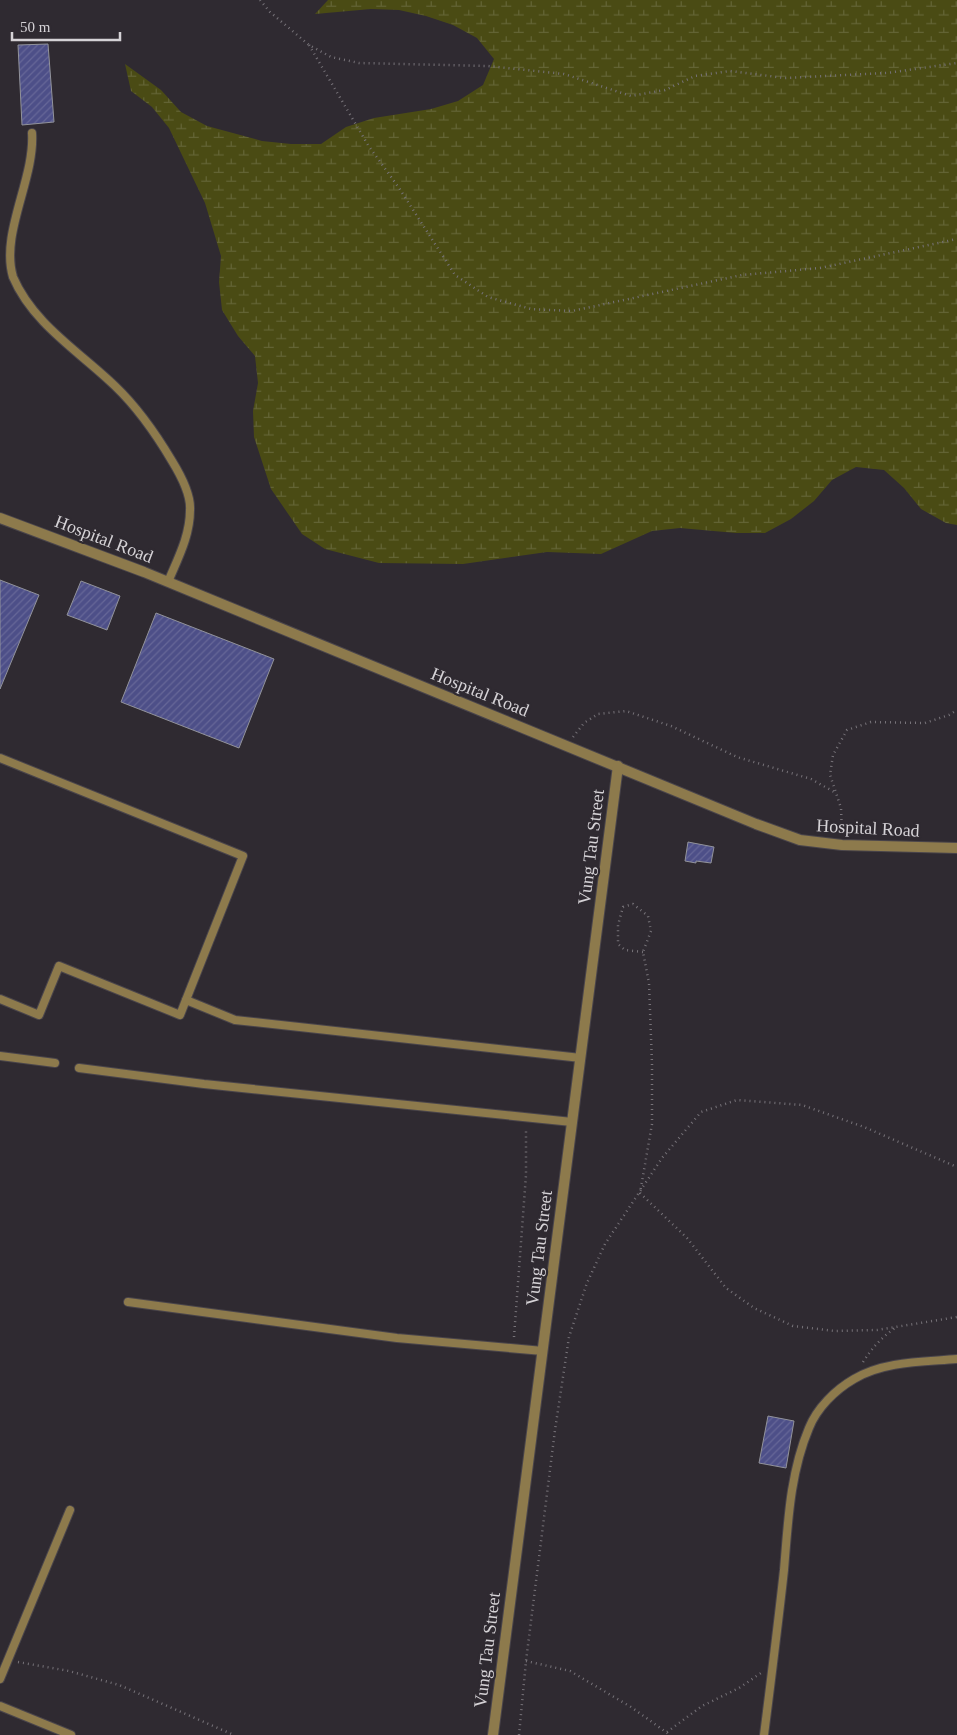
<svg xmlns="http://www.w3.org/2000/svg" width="957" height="1735" viewBox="0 0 957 1735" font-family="Georgia,serif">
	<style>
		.wetland { fill: url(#wetland-marsh) }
		.building { fill: url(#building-hatch); stroke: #92939b }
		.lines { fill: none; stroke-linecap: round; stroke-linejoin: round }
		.lane-casing { stroke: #4a454b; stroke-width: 10 }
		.street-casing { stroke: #4a454b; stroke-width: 12 }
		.path { stroke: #777379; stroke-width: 2.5; stroke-dasharray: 1 4; stroke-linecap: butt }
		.lane { stroke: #8d7a4c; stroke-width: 8 }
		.street { stroke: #8d7a4c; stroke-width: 10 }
		.labels { text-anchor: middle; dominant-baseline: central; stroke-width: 4.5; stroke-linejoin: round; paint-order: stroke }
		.street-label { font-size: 18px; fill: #d5d2d6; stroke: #2f2a31 }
	</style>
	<defs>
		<pattern id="wetland-marsh" width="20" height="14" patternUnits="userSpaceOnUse" patternTransform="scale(1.25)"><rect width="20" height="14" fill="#4a4b14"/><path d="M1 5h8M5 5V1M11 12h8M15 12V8" fill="none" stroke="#636435"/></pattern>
		<pattern id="building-hatch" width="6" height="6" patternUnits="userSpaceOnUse" patternTransform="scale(1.25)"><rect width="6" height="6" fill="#4d4f88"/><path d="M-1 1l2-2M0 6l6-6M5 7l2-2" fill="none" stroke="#666798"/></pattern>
	</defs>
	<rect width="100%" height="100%" fill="#2f2a31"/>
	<polygon class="wetland" points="328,0 957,0 957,525 946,523 921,509 904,488 884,470 856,467 832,480 814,501 791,519 765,533 736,533 680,528 652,531 601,554 547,552 463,564 379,563 325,549 302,534 271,489 254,437 253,411 258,383 255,356 238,336 222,310 219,282 221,256 205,203 169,128 152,107 131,91 125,64 161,90 181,112 207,126 262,141 291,144 321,144 346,127 374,118 431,109 458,101 483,85 494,59 477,38 453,25 426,16 399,10 371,9 315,14"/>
	<g class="building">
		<polygon points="48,44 54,122 22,125 18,45"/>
		<polygon points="0,580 39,595 0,689"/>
		<polygon points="81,581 120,596 107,630 67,615"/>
		<polygon points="156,613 274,659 239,748 121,702"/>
		<polygon points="688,842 714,847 711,863 696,861 696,863 685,861"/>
		<polygon points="768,1416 794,1421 786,1468 759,1463"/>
	</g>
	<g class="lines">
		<g class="lane-casing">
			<g id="lane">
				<path d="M32,133c3,46 -32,100 -19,144 20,47 67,75 102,109 23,22 41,48 57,75 8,13 19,34 18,49 0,26 -12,48 -22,72"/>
				<polyline points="0,758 243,856 180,1015 59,966 39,1015 0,999"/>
				<polyline points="186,1000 235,1020 581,1058"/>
				<polyline points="0,1056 55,1063"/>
				<polyline points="79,1068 204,1084 572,1122"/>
				<polyline points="128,1302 397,1338 543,1351"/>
				<polyline points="0,1679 70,1510"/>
				<polyline points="0,1706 71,1735"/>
				<path d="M764,1735c7,-55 14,-110 20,-165 4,-48 6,-97 25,-142 8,-20 26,-38 45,-49 30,-18 69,-17 103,-20"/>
			</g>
		</g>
		<g class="street-casing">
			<g id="street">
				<polyline points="0,518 144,572 756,824 800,840 842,845 957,848"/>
				<polyline points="493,1735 618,766"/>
			</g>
		</g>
		<g class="path">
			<polyline points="260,0 270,12 309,45 331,57 359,63 488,66 564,74 631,96 665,90 695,76 730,71 785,78 887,73 957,63"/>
			<polyline points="309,45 368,145 399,188 455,275 488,297 531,309 572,311 742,275 820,268 957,239"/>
			<polyline points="573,737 584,723 598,714 626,711 671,726 737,757 811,779 836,793"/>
			<polyline points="842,835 841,808 830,775 833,755 847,730 871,722 925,723 949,715 957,710"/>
			<polyline points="643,952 625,950 618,944 618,925 623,907 633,904 648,916 651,931 643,952 649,983 652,1064 652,1124 640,1193 687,1238 726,1288 754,1308 793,1326 835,1331 877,1330 957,1317"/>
			<polyline points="514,1337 526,1175 526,1128"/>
			<path d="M863,1362c9,-14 18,-24 32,-34"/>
			<polyline points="526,1661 570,1671 631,1707 670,1735"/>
			<polyline points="18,1662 69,1671 119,1685 234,1735"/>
			<polyline points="667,1732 702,1706 739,1688 761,1673"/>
			<polyline points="519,1735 526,1661 555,1430 569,1337 587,1283 605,1244 662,1158 701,1112 737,1100 802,1105 864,1127 957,1167"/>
		</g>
		<use href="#lane" class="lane"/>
		<use href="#street" class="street"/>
	</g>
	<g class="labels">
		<g class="street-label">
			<text transform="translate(104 539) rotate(21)">Hospital Road</text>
			<text transform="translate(480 692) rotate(22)">Hospital Road</text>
			<text transform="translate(868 828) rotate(3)">Hospital Road</text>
			<text transform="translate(591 847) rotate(-83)">Vung Tau Street</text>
			<text transform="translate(539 1248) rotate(-83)">Vung Tau Street</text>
			<text transform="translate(487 1650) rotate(-83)">Vung Tau Street</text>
		</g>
	</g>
	<path d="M12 32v8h108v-8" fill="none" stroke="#d5d2d6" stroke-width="2.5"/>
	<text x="20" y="32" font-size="15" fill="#d5d2d6" stroke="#2f2a31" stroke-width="4" paint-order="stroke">50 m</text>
</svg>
